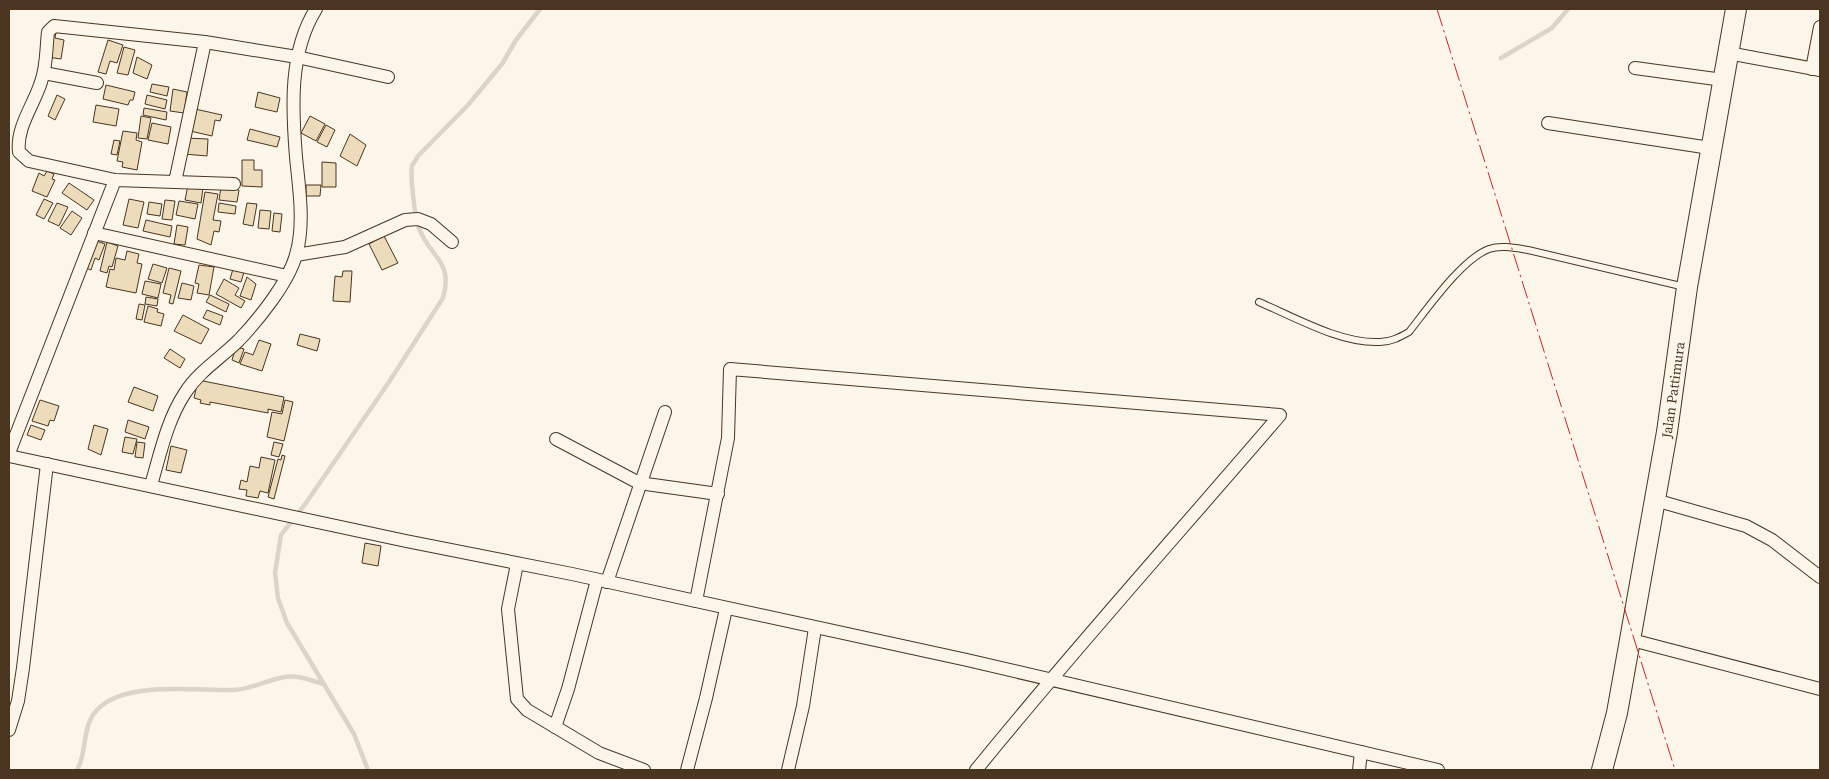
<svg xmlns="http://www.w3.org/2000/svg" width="1829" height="779" viewBox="0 0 1829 779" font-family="'Source Serif 4',serif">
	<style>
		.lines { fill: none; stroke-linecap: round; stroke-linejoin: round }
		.stream { stroke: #dcd4c6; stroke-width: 4.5 }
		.building { fill: #ecdcbc; stroke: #4a3520 }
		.lane-casing { stroke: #4a3520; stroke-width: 8 }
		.street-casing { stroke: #4a3520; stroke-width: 14 }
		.primary-casing { stroke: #4a3520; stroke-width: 22 }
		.lane { stroke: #fbf6e9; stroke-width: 6 }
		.street { stroke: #fbf6e9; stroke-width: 12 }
		.primary { stroke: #fbf6e9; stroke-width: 20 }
		.power { stroke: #c62828; stroke-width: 1; stroke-dasharray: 18 4 2.5 4; stroke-linecap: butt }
		.labels { text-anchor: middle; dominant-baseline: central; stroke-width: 4; stroke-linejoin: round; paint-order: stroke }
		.street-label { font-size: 14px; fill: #4a3520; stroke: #fbf6e9 }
	</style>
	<rect width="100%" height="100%" fill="#fbf6e9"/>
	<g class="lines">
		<g class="stream">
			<polyline points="1501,58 1552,28 1568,9"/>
			<path d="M77,770c11,-19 4,-43 20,-60 27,-30 100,-19 137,-20 21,-1 43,-16 64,-13 8,1 17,5 26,7"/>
			<path d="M368,770l-14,-36 -67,-111 -9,-25 -3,-25 6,-38 25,-32 83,-121 54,-84c11,-38 -14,-41 -24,-70 -4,-9 -9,-53 -7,-62 1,-3 5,-7 6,-10l50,-51 34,-41 14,-24 24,-31"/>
		</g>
	</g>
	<g class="building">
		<polygon points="52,32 56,32 55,38 64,40 61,59 47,57"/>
		<polygon points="108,40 123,45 117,63 110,61 106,74 98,72"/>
		<polygon points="124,47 135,50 128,75 117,73"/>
		<polygon points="137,57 152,65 147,79 133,73"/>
		<polygon points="152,84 169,87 167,96 150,92"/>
		<polygon points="106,85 135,92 133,100 130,100 128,105 103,99"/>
		<polygon points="173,89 187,92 184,113 170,111"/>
		<polygon points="258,92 280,98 277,112 255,107"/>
		<polygon points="57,95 65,99 55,120 48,116"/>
		<polygon points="147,95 167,100 165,109 145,104"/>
		<polygon points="96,105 119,109 116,126 93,122"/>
		<polygon points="144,108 167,112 166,120 143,115"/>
		<polygon points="195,109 222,115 220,121 215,120 212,136 190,131"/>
		<polygon points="141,116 151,118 147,139 138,138"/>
		<polygon points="310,116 325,124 316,141 301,133"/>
		<polygon points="152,123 171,127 168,144 148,140"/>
		<polygon points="326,125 335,130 327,147 317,142"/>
		<polygon points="250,129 280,137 277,147 247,140"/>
		<polygon points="123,131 137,133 136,140 142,142 137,170 122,167 123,162 117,161"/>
		<polygon points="350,134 366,145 357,166 340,156"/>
		<polygon points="185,138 208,139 207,156 184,154"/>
		<polygon points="114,140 120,141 117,155 111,154"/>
		<polygon points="242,160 254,160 254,170 262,170 262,187 242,186"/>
		<polygon points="322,162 336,163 336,187 322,187"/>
		<polygon points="47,171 54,174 52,179 55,180 47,197 32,191 39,173 44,176"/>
		<polygon points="69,183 94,200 87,210 62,193"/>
		<polygon points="188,185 203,188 201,203 185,200"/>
		<polygon points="306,185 321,185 320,196 306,196"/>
		<polygon points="221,187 239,190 237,202 219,200"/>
		<polygon points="205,192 218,194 213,220 221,221 219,232 214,231 211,245 197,239"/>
		<polygon points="44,199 53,203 44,219 36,215"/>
		<polygon points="129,199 144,202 138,228 123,225"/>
		<polygon points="165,200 175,201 172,220 162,219"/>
		<polygon points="179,201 198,204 195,219 176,215"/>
		<polygon points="149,202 162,204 160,216 147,214"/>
		<polygon points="57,203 68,207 59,226 48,221"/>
		<polygon points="219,203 236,206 235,214 218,212"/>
		<polygon points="247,203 257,204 253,226 243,224"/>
		<polygon points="260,210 271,211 269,229 258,228"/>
		<polygon points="72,211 82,218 71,235 60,228"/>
		<polygon points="274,213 282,214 280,232 272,231"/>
		<polygon points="146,220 172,226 170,237 143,231"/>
		<polygon points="177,225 188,227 185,245 174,244"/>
		<polygon points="384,236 398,263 382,270 369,244"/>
		<polygon points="94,240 105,244 99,260 95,258 91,270 84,267"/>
		<polygon points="107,242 118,246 112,267 109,266 107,273 100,271"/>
		<polygon points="127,251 139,254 137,263 142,264 136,293 106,287 110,269 114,270 116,258 125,260"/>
		<polygon points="153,264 167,268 162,283 148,279"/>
		<polygon points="199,265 214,267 209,295 197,293 199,284 195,283"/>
		<polygon points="169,268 181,271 173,304 169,303 171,295 163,293"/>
		<polygon points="233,269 244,272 241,282 230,279"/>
		<polygon points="343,271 352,271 350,302 333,301 335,276 342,277"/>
		<polygon points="247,277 256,284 251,300 240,296"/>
		<polygon points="224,279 239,288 235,295 245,301 241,308 216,294"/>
		<polygon points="145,281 161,284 158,298 142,294"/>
		<polygon points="182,283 194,286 191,300 178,298"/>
		<polygon points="210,295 229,304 226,312 206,302"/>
		<polygon points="146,297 158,299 157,306 145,304"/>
		<polygon points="139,304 145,305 142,320 136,319"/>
		<polygon points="148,306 158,309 157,312 164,314 161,326 144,322"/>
		<polygon points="207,310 223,316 220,325 203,318"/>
		<polygon points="183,315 209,329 201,344 174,331"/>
		<polygon points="300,334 320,339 317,351 297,345"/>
		<polygon points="259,340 271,344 262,371 240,364 245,352 253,355"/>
		<polygon points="236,347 244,349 239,363 232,360"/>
		<polygon points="170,349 185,359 180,368 164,358"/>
		<polygon points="198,380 284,397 281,412 268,409 268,413 210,402 210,405 200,403 201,400 194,398"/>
		<polygon points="134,387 158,396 153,411 128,402"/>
		<polygon points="40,400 59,406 54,421 50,420 48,426 32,421"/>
		<polygon points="285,400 293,402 284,441 267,437 272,412 282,414"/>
		<polygon points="128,420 149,427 145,439 125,432"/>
		<polygon points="31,425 45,430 41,440 27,435"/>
		<polygon points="94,425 108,429 101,455 88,449"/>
		<polygon points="125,437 137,439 133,454 122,452"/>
		<polygon points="137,442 145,443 143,458 135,457"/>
		<polygon points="274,442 283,444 279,457 271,455"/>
		<polygon points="171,446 187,450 181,473 166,470"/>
		<polygon points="282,455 285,456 274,499 268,497 278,459 281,460"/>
		<polygon points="261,457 275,460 268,493 260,491 258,498 246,496 247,490 239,489 241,480 247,482 250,466 259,468"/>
		<polygon points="365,543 381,546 378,566 362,563"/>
	</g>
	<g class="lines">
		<g class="lane-casing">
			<path id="lane" d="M1259,302c35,15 82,42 121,40 11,0 20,-5 29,-10 19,-24 53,-73 80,-83 12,-4 26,-1 39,1l157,37"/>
		</g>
		<g class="street-casing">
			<g id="street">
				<polyline points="205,42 297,57 388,77"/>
				<polyline points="1728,53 1820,70"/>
				<polyline points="1635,68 1723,80"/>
				<polyline points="1812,69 1820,27"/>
				<polyline points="44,73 97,83"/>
				<polyline points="1548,123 1710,148"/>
				<polyline points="175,182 234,184"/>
				<polyline points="94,233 287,276"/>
				<polyline points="296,255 345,247 405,220 418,219 431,224 452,242"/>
				<polyline points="556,439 639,483 718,494"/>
				<path d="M9,453l106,-273 60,2 30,-140 -151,-16 -6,6c-2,16 -1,34 -7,50 -7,23 -25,45 -22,70l10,9 86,19"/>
				<polyline points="9,456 406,541 572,574 967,660 1438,770"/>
				<path d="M151,485c9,-30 16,-65 34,-92 14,-22 36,-35 54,-53 20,-21 49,-57 57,-85 9,-31 3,-67 0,-98 -4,-49 -7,-105 20,-148"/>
				<polyline points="1655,500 1746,526 1772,540 1820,577"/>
				<polyline points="517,564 508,609 517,699 527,710 599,753 644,770"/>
				<polyline points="607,582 665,412"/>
				<path d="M696,601l32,-163 2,-69 550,46c-101,118 -206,234 -304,355"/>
				<polyline points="1628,639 1820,689"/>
				<polyline points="555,727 568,689 597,580"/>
				<polyline points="9,730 18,701 23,668 47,464"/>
				<polyline points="687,770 706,698 726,609"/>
				<polyline points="788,770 803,706 815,628"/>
				<polyline points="1359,770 1361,752"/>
			</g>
		</g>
		<g class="primary-casing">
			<polyline id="primary" points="1602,770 1617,713 1667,432 1687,287 1736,9"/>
		</g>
		<use href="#lane" class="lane"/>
		<use href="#street" class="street"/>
		<use href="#primary" class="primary"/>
		<polyline class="power" points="1437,9 1675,770"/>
	</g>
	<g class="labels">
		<g class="street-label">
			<text transform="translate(1673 390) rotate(-82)">Jalan Pattimura</text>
		</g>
	</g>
	<rect width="1829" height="779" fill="none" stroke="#4a3520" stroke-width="20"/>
</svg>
